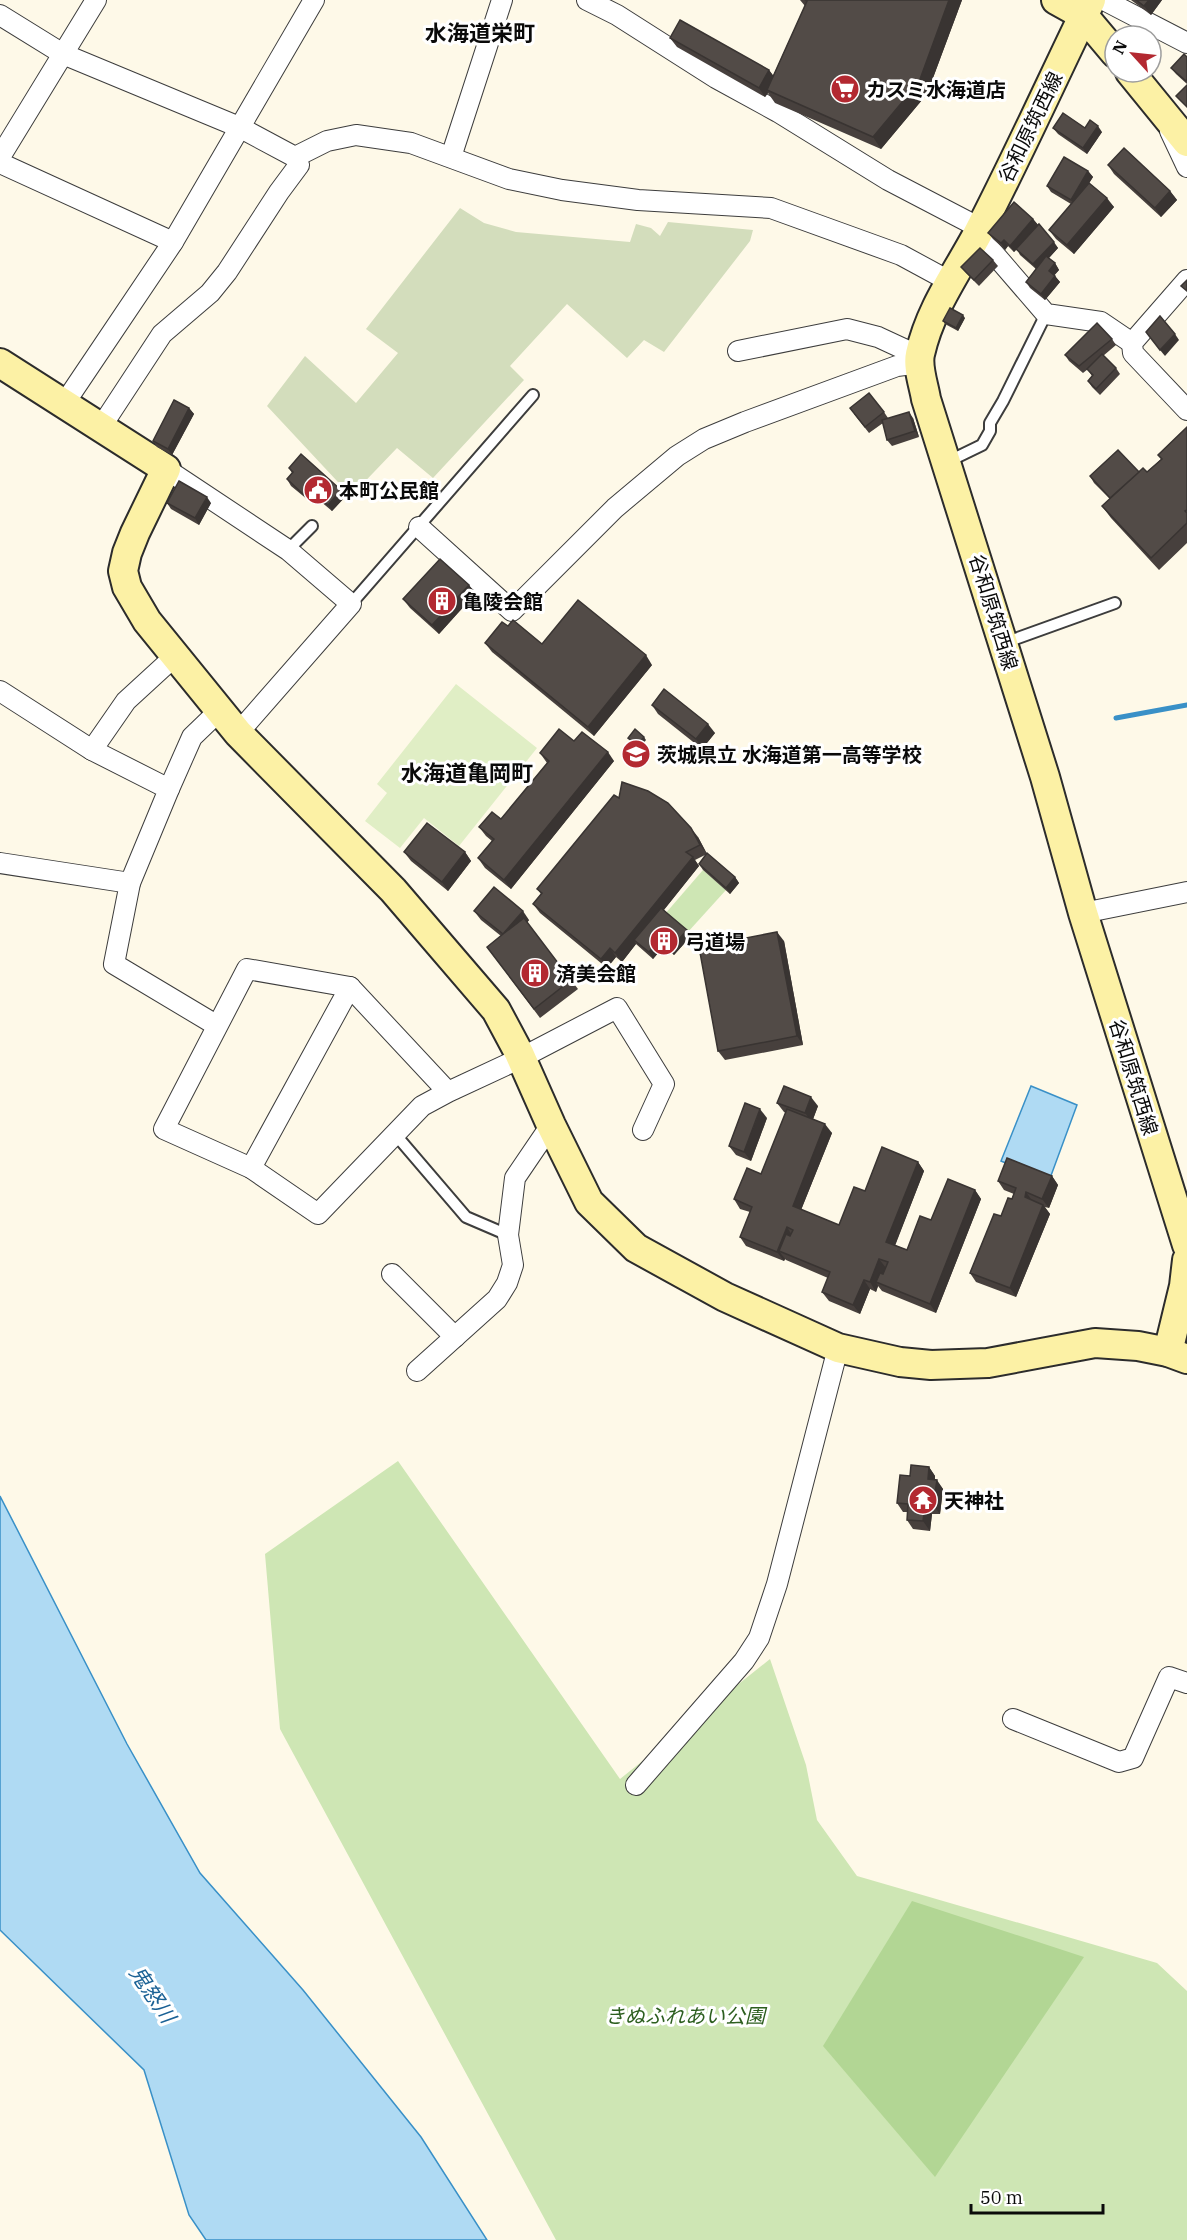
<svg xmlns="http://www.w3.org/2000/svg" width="1187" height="2240" viewBox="0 0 1187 2240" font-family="'IBM Plex Serif','Noto Sans JP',serif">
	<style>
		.green { fill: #cee6b4 }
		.forest { fill: #b2d694 }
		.cemetery { fill: #d3ddbc }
		.pitch { fill: #e0eec5 }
		.water { fill: #afdaf3; stroke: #3990c7; stroke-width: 1.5 }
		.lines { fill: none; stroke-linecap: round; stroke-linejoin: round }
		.stream { stroke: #3990c7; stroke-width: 5 }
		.lane-casing { stroke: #3d3d3d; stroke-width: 14 }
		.street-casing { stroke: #3d3d3d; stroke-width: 22 }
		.secondary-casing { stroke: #2c2c2c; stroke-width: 32 }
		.lane { stroke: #fff; stroke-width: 10 }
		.street { stroke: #fff; stroke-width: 20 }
		.secondary { stroke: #fcf1a5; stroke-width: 28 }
		.wall { fill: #47403d }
		.shaded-wall { fill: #393432 }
		.building { fill: #524b47; stroke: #393432; stroke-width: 1.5 }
		.labels { text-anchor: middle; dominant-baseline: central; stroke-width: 6; stroke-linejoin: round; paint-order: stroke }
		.poi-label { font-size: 20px; font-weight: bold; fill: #0a0a0a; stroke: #fff; text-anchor: start }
		.street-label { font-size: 20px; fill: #0a0a0a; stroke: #fff }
		.park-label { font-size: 20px; font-style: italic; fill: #2c5e1e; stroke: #fff }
		.water-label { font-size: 21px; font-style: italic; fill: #1a6195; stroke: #fff }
		.quarter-label { font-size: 22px; font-weight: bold; fill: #0a0a0a; stroke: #fff }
	</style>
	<rect width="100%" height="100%" fill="#fef9e8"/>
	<g class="green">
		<polygon points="703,870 726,890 687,933 665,914"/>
		<polygon points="398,1461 620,1779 770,1659 806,1765 817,1820 857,1876 1157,1963 1187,1991 1187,2240 556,2240 280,1729 265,1554"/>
	</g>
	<polygon class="forest" points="912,1901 1084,1957 935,2177 823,2046"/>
	<polygon class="cemetery" points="460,208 484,223 516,232 630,242 636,224 651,228 660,236 668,222 753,230 750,241 664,352 644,340 627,358 567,304 510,366 524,380 433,478 397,448 351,496 267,406 305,356 356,403 398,353 366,329"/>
	<polygon class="pitch" points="456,684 537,748 459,846 424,818 400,848 365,821 387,793 377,784"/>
	<g class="water">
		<polygon points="1031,1086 1077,1105 1049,1181 1001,1161"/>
		<polygon points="0,1496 127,1744 200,1873 303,1990 421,2137 487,2240 206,2240 189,2215 144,2070 0,1930"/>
	</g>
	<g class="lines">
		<polyline class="stream" points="1116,718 1187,705"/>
		<g class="lane-casing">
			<g id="lane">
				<polyline points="947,462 982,445 990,431 990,423 1003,401 1046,314"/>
				<polyline points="288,550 312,526"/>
				<polyline points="351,604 533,395"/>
				<polyline points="1004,643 1115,603"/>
				<polyline points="395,1134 466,1217 508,1235"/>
			</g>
		</g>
		<g class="street-casing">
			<g id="street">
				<polyline points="587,0 617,15 716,78 778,112 888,180 980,228"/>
				<polyline points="1104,0 1187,43"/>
				<polyline points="0,15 63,54 239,127 295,157 327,141 356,135 411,143 509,179 562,190 638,200 771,208 901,255 949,281"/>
				<polyline points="1170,131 1187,167"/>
				<polyline points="0,157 96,0"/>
				<polyline points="451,157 502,0"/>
				<polyline points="0,163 173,242"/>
				<polyline points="977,234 1046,314 1101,322 1132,343"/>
				<polyline points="1187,280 1132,343 1133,353 1187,410"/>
				<polyline points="738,351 847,329 878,337 919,356"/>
				<polyline points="64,404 173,242 314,0"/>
				<polyline points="101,427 162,334 210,293 227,272 279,192 299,165"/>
				<polyline points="166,469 288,550 351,604 238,733"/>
				<polyline points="419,527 512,611 615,508 677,456 704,439 745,422 897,366 920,363"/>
				<polyline points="0,691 92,750 169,789 130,883 114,964 216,1025"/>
				<polyline points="92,750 126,701 174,657"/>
				<polyline points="169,789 192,737 219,711"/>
				<polyline points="0,863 130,883"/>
				<polyline points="1083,913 1187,892"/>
				<polyline points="448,1092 350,987 247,969 164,1129 251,1168 318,1214 422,1106 448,1092 521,1058 617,1008 664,1084 643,1130"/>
				<polyline points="251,1168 350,987"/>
				<polyline points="392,1274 455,1337"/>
				<polyline points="417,1371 497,1299 507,1283 513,1265 508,1235 515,1178 551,1125"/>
				<polyline points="1013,1719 1119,1762 1133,1758 1169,1677 1187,1683"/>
				<polyline points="636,1785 744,1661 759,1638 777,1584 838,1348"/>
			</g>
		</g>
		<g class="secondary-casing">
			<g id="secondary">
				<polyline points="1056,0 1083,15 1115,53"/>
				<path d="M1091,0c-38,78 -74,158 -114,235 -21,39 -47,74 -57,119 -3,13 4,32 6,45l119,378 38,136 104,332"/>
				<polyline points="1130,72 1187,142"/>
				<polyline points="0,363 166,469 135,533 127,553 123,571 127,587 147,621 238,733 393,890 496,1010 519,1053 551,1125 589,1202 636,1248 725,1297 838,1348 900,1362 931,1365 988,1363 1095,1343 1138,1346 1168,1352 1187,1359"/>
				<polyline points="1168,1352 1184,1286 1187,1260"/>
			</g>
		</g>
		<use href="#lane" class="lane"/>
		<use href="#street" class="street"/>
		<use href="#secondary" class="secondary"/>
	</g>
	<g class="wall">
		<polygon points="800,0 962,0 927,94 881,149 775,103 768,93 765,97 677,47 670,38 769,70 773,76 805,6"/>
		<polygon points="1131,0 1162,0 1151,15"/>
		<polygon points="1187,57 1187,84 1176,74 1171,68"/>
		<polygon points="1053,128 1102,132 1087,154 1058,134"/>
		<polygon points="1108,165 1170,191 1177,200 1161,217 1114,174"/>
		<polygon points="1088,171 1093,177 1089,183 1114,207 1074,254 1056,239 1049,230 1071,204 1051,192 1047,186"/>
		<polygon points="1033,219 1058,248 1049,258 1055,263 1059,270 1054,275 1060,282 1045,300 1030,288 1026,282 1036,269 1020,255 1017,249 1014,252 1008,246 1005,250 993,239 988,233"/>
		<polygon points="993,260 998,266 979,286 966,273 961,267"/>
		<polygon points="965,318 958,331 945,324 943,321"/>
		<polygon points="1112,339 1116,345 1103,356 1116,368 1120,374 1100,395 1092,387 1088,381 1092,376 1087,369 1088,369 1083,373 1069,361 1065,355"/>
		<polygon points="189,408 194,414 172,455 157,447 153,441"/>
		<polygon points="884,412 888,418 913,418 919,437 892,446 887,440 883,423 869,433 854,414"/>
		<polygon points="1187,427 1187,543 1159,570 1111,518 1102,506 1110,499 1094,483 1090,476 1139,472 1147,472 1161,459 1158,455"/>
		<polygon points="289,468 346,496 332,511 313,495 308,500 291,486 287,479 292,473"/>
		<polygon points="167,503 211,503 199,525 171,509"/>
		<polygon points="469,585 475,594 439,634 410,608 403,599"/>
		<polygon points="485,643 542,644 652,665 594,736 492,652"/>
		<polygon points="652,705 715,733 702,749 658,714"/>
		<polygon points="574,741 614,761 511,889 485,868 478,858 492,841 486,836 479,827 501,819 547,763 540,753"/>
		<polygon points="698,837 707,854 695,860 699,866 664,910 691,936 674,955 664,946 653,959 636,944 622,962 616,957 607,968 540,913 533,904 541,894 537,889"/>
		<polygon points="404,852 465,852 471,861 448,891 411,861"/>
		<polygon points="699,864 735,877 739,883 730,894 703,870"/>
		<polygon points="474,911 529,920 527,923 578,989 540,1018 487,947 501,936 481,920"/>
		<polygon points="784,941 803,1045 725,1060 718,1051"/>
		<polygon points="777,1103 818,1106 813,1119 832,1133 801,1210 839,1225 865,1191 918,1162 924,1171 895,1245 907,1250 931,1220 975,1190 981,1199 936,1313 882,1291 878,1286 876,1292 870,1289 860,1314 829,1301 822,1292 828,1278 786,1260 785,1259 784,1261 746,1246 740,1237 750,1212 740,1209 734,1199 761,1174 786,1113 784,1112"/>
		<polygon points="767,1118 751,1161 736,1155 729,1146"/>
		<polygon points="1052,1176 1058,1185 1049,1208 1045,1207 1050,1214 1016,1297 976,1282 970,1273 1014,1194 1004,1190 998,1181"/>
		<polygon points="929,1467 935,1476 935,1479 943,1489 940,1514 932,1514 930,1531 913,1529 907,1520 908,1512 903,1512 897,1503 910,1476"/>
	</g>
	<g class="shaded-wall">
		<polygon points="949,0 962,0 927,94 881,149 873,137"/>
		<polygon points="1149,0 1162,0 1151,15 1144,6"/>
		<polygon points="769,70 776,79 767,90 768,93 765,97 759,88"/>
		<polygon points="1098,126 1102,132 1087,154 1083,148"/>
		<polygon points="1088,171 1093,177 1075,206 1071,200"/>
		<polygon points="1170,191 1177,200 1161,217 1155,208"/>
		<polygon points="1107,198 1114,207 1074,254 1067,245"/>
		<polygon points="1033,219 1038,225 1014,252 1010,246"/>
		<polygon points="1004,240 1008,246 1005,250 1001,243"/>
		<polygon points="1054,242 1058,248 1037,271 1033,264"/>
		<polygon points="1055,263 1059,270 1053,277 1049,271"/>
		<polygon points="1055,276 1060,282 1045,300 1041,294"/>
		<polygon points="963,315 965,318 958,331 956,328"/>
		<polygon points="1175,334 1179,340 1165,356 1160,350"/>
		<polygon points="189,408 194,414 172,455 168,449"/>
		<polygon points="909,412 913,418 919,437 915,431"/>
		<polygon points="309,488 313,495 308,500 303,494"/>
		<polygon points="341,490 346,496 332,511 328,505"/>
		<polygon points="207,497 211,503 199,525 195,518"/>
		<polygon points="469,585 475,594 439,634 432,625"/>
		<polygon points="646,655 652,665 594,736 588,727"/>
		<polygon points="708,724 715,733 702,749 696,739"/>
		<polygon points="644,737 646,740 639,749 637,745"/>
		<polygon points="608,752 614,761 511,889 504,880"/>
		<polygon points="691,828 698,837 707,854 700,845"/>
		<polygon points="465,852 471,861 448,891 442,882"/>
		<polygon points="693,857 699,866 637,943 634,940 636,944 622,962 615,953"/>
		<polygon points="735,877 739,883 730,894 726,888"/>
		<polygon points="523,911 529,920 510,944 503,934"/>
		<polygon points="687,930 691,936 674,955 670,949"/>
		<polygon points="777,932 784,941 803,1045 797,1036"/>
		<polygon points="659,940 664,946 653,959 649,952"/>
		<polygon points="610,948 616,957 607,968 601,959"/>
		<polygon points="811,1097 818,1106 812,1122 805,1113"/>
		<polygon points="760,1109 767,1118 751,1161 744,1152"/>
		<polygon points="825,1124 832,1133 799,1215 793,1206"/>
		<polygon points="918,1162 924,1171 893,1251 886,1242"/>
		<polygon points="1052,1176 1058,1185 1049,1208 1042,1199"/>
		<polygon points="975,1190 981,1199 936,1313 930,1304"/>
		<polygon points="1026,1192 1033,1202 1025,1197"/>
		<polygon points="1043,1205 1050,1214 1016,1297 1010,1288"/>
		<polygon points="787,1227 793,1237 779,1251 785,1259 784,1261 777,1252"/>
		<polygon points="879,1259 886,1268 879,1284 876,1282 878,1286 876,1292 870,1282"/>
		<polygon points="864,1280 870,1289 860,1314 853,1305"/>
		<polygon points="929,1467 935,1476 934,1488 928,1479"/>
		<polygon points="937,1480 943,1489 940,1514 933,1505"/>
		<polygon points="925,1505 932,1514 930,1531 923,1521"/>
	</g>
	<g class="building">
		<polygon points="805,0 949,0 919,82 873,137 767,90 807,1"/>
		<polygon points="1136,0 1149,0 1144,6"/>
		<polygon points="680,20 769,70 759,88 670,38"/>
		<polygon points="1184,54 1187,57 1187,79 1186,81 1171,68"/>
		<polygon points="1187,85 1187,107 1176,96"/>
		<polygon points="1063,113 1085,128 1090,120 1098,126 1083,148 1053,128"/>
		<polygon points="1124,148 1170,191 1155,208 1108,165"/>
		<polygon points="1064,157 1088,171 1071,200 1047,186"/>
		<polygon points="1089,183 1107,198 1067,245 1049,230"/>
		<polygon points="1014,202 1033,219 1010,246 1004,240 1001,243 988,233"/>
		<polygon points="1039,224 1054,242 1033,264 1016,249"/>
		<polygon points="980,248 993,260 974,280 961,267"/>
		<polygon points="1046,256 1055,263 1049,271 1055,276 1041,294 1026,282"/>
		<polygon points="1187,280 1187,291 1181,286"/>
		<polygon points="950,308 963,315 956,328 943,321"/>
		<polygon points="1160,316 1175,334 1160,350 1146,332"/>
		<polygon points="1097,323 1112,339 1079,366 1065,355"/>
		<polygon points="1102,354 1116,368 1096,389 1088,381 1093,375 1087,369"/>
		<polygon points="869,393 884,412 865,427 850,408"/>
		<polygon points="174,400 189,408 168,449 153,441"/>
		<polygon points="909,412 915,431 887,440 882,420"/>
		<polygon points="1187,427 1187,510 1185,511 1187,513 1187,523 1151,558 1102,506 1143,468 1147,472 1162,459 1158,455"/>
		<polygon points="1118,450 1139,472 1110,498 1090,476"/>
		<polygon points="301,454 341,490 328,505 309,488 303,494 287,479 293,472 289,468"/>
		<polygon points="179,481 207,497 195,518 167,503"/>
		<polygon points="440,559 469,585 432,625 403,599"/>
		<polygon points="578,600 646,655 588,727 485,643 502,622 508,626 513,620 542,644"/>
		<polygon points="664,689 708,724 696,739 652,705"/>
		<polygon points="559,729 574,741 582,732 608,752 504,880 478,858 494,839 479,827 492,812 501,819 549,761 540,753"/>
		<polygon points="635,729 644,737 637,745 628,738"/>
		<polygon points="622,782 648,791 668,803 691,828 700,845 686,852 693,857 615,953 610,948 601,959 533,904 542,893 537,889 614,795 619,798"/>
		<polygon points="427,823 465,852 442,882 404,852"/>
		<polygon points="707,853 735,877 726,888 699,864"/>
		<polygon points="494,887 523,911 503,934 524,918 571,980 534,1009 487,947 503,934 474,911"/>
		<polygon points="661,908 687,930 670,949 659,940 649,952 634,940"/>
		<polygon points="777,932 797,1036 718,1051 699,947"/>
		<polygon points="784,1086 811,1097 805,1113 777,1103"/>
		<polygon points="745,1103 760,1109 744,1152 729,1146"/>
		<polygon points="787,1109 825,1124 793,1206 839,1225 854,1187 865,1191 882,1147 918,1162 886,1242 907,1250 920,1216 931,1220 948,1179 975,1190 930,1304 876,1282 880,1273 883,1274 888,1262 879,1259 870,1282 864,1280 853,1305 822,1292 830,1272 779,1251 786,1234 790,1236 793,1230 787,1227 777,1252 740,1237 752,1207 734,1199 747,1168 761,1174"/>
		<polygon points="1007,1158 1052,1176 1042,1199 1026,1192 1025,1197 1043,1205 1010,1288 970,1273 994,1214 1001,1216 1008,1198 1012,1199 1016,1188 998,1181"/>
		<polygon points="911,1465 929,1467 928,1479 937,1480 933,1505 925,1505 923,1521 907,1520 908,1504 897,1503 900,1475 910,1476"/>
	</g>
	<defs>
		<g id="supermarket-disc" transform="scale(1.5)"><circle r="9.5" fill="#b32931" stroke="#fff"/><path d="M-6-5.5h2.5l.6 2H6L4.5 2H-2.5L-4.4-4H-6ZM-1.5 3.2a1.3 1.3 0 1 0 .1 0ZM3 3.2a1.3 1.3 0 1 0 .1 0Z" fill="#fff"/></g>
		<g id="civic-disc" transform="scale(1.5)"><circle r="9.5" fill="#b32931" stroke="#fff"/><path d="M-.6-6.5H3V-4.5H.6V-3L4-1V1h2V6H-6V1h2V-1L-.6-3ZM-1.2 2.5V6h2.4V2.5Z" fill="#fff"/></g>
		<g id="building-disc" transform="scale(1.5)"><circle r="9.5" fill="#b32931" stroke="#fff"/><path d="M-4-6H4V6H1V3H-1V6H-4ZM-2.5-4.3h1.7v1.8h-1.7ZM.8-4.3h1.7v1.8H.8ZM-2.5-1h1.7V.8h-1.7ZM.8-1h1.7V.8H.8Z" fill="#fff"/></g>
		<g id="school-disc" transform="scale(1.5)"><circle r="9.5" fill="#b32931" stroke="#fff"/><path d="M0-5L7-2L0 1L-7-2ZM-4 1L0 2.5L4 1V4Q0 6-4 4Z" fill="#fff"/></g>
		<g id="temple-disc" transform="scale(1.5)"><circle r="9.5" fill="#b32931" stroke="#fff"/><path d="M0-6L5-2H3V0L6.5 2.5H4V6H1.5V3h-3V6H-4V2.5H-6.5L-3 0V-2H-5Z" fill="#fff"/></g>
	</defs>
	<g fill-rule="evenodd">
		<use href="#supermarket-disc" x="845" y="89"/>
		<use href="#civic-disc" x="318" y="490"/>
		<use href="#building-disc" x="442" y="601"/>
		<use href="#school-disc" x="636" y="754"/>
		<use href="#building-disc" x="664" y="941"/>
		<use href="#building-disc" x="535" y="973"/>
		<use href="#temple-disc" x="923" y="1500"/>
	</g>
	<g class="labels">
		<g class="poi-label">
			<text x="866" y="89">カスミ水海道店</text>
			<text x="339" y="490">本町公民館</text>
			<text x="463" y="601">亀陵会館</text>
			<text x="657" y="754">茨城県立 水海道第一高等学校</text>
			<text x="685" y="941">弓道場</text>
			<text x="556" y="973">済美会館</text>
			<text x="944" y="1500">天神社</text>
		</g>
		<g class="street-label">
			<text transform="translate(1030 127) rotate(-64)">谷和原筑西線</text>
			<text transform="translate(994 612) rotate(73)">谷和原筑西線</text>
			<text transform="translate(1134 1077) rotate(73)">谷和原筑西線</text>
		</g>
		<g class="park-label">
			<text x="685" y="2015">きぬふれあい公園</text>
		</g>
		<g class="water-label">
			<text transform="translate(153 1994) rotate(56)">鬼怒川</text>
		</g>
		<g class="quarter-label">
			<text x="480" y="32">水海道栄町</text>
			<text x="467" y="772">水海道亀岡町</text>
		</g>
	</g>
	<g transform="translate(1133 54) rotate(297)"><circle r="28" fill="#ffffff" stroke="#9d9d9d" stroke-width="1.5"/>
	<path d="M0-4.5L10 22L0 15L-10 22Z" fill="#b32931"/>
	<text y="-9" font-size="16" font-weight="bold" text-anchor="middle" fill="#0a0a0a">N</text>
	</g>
	<path d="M971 2204v9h132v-9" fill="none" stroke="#0a0a0a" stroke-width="3"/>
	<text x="980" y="2204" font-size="18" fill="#0a0a0a" stroke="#ffffff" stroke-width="4.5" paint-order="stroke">50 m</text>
</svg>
